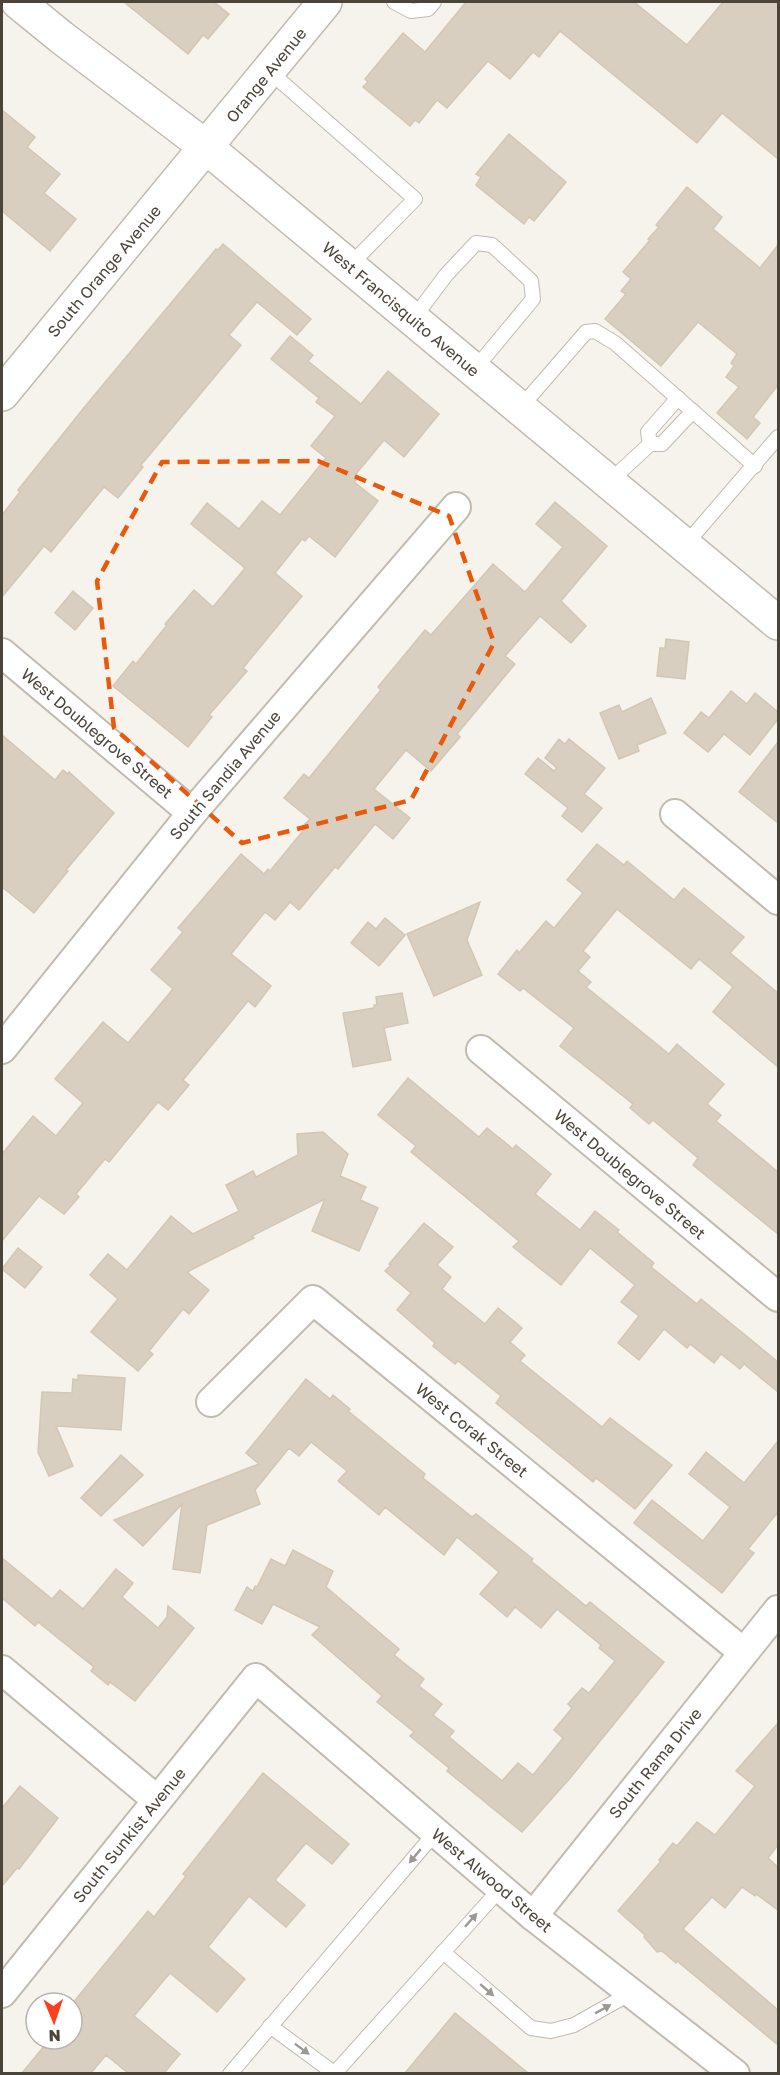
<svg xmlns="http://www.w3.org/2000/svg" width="780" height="2075" viewBox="0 0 780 2075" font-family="'Golos Text',sans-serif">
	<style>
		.building { fill: #d8cfc1; stroke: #d3c7b4; stroke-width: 1.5 }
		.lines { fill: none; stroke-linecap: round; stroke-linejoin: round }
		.service-casing { stroke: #c2bbae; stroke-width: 16 }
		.minor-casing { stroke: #c2bbae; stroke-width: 32 }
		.tertiary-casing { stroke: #c2bbae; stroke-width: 36 }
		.service { stroke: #fff; stroke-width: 14 }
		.minor { stroke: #fff; stroke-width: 28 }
		.tertiary { stroke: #fff; stroke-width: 33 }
		.oneway { fill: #9c9892 }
		.marked { fill: none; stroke: #e8590c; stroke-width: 4.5; stroke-dasharray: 12 8; stroke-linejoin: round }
		.labels { text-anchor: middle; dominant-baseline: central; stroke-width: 4.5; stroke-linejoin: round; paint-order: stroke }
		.street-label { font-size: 16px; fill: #4b4439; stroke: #fff }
	</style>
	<rect width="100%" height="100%" fill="#f6f3ec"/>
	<g class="building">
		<polygon points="124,2 214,2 229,14 208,39 203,35 188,54"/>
		<polygon points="466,2 634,2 687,45 723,2 778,2 778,159 722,113 697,143 560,31 539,57 533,52 510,79 488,61 447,108 437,100 419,123 415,120 410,126 363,87 368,82 365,79 403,33 425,52"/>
		<polygon points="2,110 35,137 27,147 60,174 44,193 76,219 50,251 2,211"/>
		<polygon points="509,134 566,182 534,221 529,217 524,224 476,185 481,177 476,174"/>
		<polygon points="687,187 722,217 713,229 760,268 778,245 778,385 753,417 760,423 747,439 717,413 739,387 726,377 734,366 731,363 737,354 698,322 661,366 605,319 626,294 621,291 631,279 623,272 650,240 648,239 659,227 656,225"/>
		<polygon points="223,244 311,319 297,335 257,302 229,335 241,345 141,465 143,467 118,498 104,487 51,552 44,546 2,597 2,515 20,492 18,490 87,404 216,249 218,250"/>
		<polygon points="290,336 313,355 308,361 361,404 388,371 439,414 404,457 384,440 356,474 359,477 354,482 378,501 335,557 309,536 305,541 302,539 275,573 302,596 243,668 247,671 209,715 212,717 188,747 113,686 133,661 136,664 167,625 165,624 194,590 213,607 245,568 191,524 207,503 239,529 262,501 280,515 326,458 311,446 335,416 316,402 319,398 271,359"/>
		<polygon points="555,502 607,546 561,601 586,626 571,643 540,616 505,656 515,664 457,734 460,737 431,771 406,750 374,789 410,818 393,839 375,824 338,869 335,867 299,910 290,902 275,920 265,912 231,954 271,986 255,1007 248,1001 183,1080 189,1085 168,1110 158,1102 109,1162 105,1159 76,1194 79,1197 64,1214 39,1196 2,1241 2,1154 33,1116 56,1136 83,1103 55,1079 103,1022 128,1043 173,989 151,970 183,932 178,928 241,854 264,874 268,869 270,871 307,826 305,824 310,819 284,798 304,774 309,778 381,690 378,687 425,630 431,635 493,564 525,592 563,547 536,524"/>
		<polygon points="73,591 93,608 75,630 55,613"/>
		<polygon points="666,639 689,642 685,679 657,676 660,648 665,648"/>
		<polygon points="731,691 747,704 755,693 778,712 778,719 750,755 724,734 708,752 684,733 701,712 709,718"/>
		<polygon points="651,698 666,733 637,745 639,751 619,759 600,713 619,705 622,712"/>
		<polygon points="2,735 55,780 63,770 68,774 69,772 114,813 66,870 68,871 34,913 2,887"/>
		<polygon points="559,739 565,744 569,739 605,768 584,794 602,808 582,832 562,816 568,808 525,774 538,758 554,771 557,768 545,758"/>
		<polygon points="778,742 778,823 739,792"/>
		<polygon points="597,844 624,865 627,861 674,900 684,888 744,937 730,953 778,993 778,1067 713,1012 733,987 699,959 691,969 617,909 583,951 590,957 578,971 591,982 586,987 669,1054 677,1044 724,1084 707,1104 721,1115 716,1121 778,1172 778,1234 693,1165 698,1158 653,1120 649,1124 630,1108 633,1104 560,1046 574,1028 523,988 520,991 498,974 517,950 519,953 546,921 554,928 583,893 567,880"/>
		<polygon points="480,902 467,940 482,975 434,996 407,934"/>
		<polygon points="385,918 405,935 379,966 351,943 368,922 376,929"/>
		<polygon points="402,993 408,1023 384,1028 391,1060 353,1067 343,1013 374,1008 374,1005 377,1005 376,997"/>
		<polygon points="408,1078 479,1137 487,1128 513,1149 516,1145 551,1174 535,1194 580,1230 595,1211 619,1230 617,1232 654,1263 651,1267 697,1304 701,1299 778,1362 778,1392 744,1364 740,1369 721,1354 714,1363 690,1344 687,1348 664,1329 639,1360 618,1343 639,1316 621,1302 635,1285 590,1248 561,1285 513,1247 519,1241 411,1152 416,1146 378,1115"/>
		<polygon points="323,1132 348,1154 340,1176 366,1187 360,1200 378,1208 359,1251 312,1231 325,1199 252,1236 254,1238 187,1272 209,1290 189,1314 183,1309 149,1351 153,1354 138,1371 91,1332 118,1299 90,1275 108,1254 127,1270 171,1216 193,1234 239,1211 226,1185 253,1171 256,1177 298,1155 297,1134"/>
		<polygon points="424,1223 453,1247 437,1265 451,1277 442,1289 485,1324 498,1308 522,1328 510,1342 525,1355 520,1361 602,1427 610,1418 672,1465 635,1509 596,1478 593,1482 496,1403 501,1396 458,1361 455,1364 433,1346 435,1343 397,1310 411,1293 385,1271 391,1265 389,1264"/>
		<polygon points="18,1248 42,1267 25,1288 2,1269"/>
		<polygon points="78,1375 125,1378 121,1430 56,1426 73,1466 49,1476 38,1452 42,1392 72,1393 73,1379 78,1380"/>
		<polygon points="306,1379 330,1399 333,1395 350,1409 348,1411 425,1474 423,1478 472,1517 476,1514 533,1559 531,1561 586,1606 590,1602 664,1662 571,1777 522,1832 447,1771 449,1768 410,1736 414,1732 377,1702 382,1696 312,1635 320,1627 273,1604 262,1624 235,1610 247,1587 253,1591 255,1586 257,1587 271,1559 285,1566 293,1550 333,1571 326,1587 399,1649 394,1655 424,1679 419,1686 442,1704 433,1715 454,1731 449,1737 502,1781 518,1763 533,1775 563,1738 554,1730 572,1708 568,1704 582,1688 589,1693 615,1661 599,1648 601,1645 557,1609 541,1628 515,1607 507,1617 480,1594 499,1572 457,1537 444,1555 385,1507 379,1515 338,1481 347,1471 311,1442 299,1456 289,1448 255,1490 260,1504 207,1525 200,1573 173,1569 182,1504 143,1546 114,1520 259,1464 246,1453"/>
		<polygon points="778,1441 778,1512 748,1549 754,1553 722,1593 634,1523 652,1500 703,1541 730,1507 689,1474 706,1452 744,1483"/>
		<polygon points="121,1455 143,1475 101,1516 81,1498"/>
		<polygon points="2,1558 52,1599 60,1590 83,1609 116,1569 133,1583 122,1597 158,1628 167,1617 168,1606 194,1628 135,1701 110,1682 108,1685 91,1671 94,1667 38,1622 35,1626 2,1598"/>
		<polygon points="778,1723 778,1845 768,1858 778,1867 778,1910 756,1894 755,1896 742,1887 725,1908 712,1897 683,1929 778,2010 778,2045 677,1961 676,1963 662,1951 657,1952 644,1937 645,1935 618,1911 661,1861 659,1860 673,1843 677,1846 697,1822 715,1835 755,1786 736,1771"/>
		<polygon points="263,1773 349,1844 332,1864 306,1843 275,1880 305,1905 286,1927 249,1896 208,1947 245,1979 217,2012 170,1973 134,2016 180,2054 164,2073 128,2073 106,2055 91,2073 22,2073 50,2039 72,2039 72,2004 148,1911 154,1917 186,1876 183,1874"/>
		<polygon points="20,1786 58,1818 19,1869 18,1867 2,1886 2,1808"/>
		<polygon points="455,2013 528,2073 405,2073"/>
	</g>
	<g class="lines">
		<g class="service-casing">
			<g id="service">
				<polyline points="394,2 411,11 428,9 434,2"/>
				<polyline points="269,71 415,199 349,266"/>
				<polyline points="413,319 446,275 476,243 492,245 531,281 533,299 474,370"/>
				<polyline points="678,398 648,432 650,444 662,444 693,411"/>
				<polyline points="520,408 586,332 595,331 615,343 755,466"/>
				<polyline points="608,483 650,444"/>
				<polyline points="685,545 778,437"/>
				<polyline points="443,1952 531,2028 551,2031 574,2025 631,1993"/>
				<polyline points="270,2026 334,2073"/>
				<polyline points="230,2074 435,1833"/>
				<polyline points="334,2074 500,1889"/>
			</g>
		</g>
		<g class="minor-casing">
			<g id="minor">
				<polyline points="2,653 192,813"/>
				<polyline points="675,814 778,900"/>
				<polyline points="2,1049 192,813 456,507"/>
				<polyline points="481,1050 778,1297"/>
				<polyline points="211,1402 313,1300 743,1652"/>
				<polyline points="2,1670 157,1800"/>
				<polyline points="533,1916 778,1610"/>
				<polyline points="2,1993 256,1678 533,1916 735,2074"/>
			</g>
		</g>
		<g class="tertiary-casing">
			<g id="tertiary">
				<polyline points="18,2 61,37 206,147 778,623"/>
				<polyline points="2,394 325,2"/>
			</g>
		</g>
		<use href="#service" class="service"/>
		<use href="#minor" class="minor"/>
		<use href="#tertiary" class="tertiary"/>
	</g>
	<defs><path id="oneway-solid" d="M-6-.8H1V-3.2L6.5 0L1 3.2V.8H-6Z" transform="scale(1.5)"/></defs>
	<g class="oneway">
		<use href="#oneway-solid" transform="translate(415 1856) rotate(130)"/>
		<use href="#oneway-solid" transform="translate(471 1920) rotate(-48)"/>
		<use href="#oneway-solid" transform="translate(487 1990) rotate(41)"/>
		<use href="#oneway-solid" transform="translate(603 2009) rotate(-29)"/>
		<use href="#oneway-solid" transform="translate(302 2049) rotate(37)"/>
	</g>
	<path class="marked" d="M318,461l131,55 45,127 -83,157 -169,43 -128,-115 -17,-147 65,-119z"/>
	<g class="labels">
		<g class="street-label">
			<text transform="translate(266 75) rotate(-51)">Orange Avenue</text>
			<text transform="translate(104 271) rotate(-50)">South Orange Avenue</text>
			<text transform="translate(401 309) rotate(40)">West Francisquito Avenue</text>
			<text transform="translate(97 733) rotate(40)">West Doublegrove Street</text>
			<text transform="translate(225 775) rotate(-50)">South Sandia Avenue</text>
			<text transform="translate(630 1174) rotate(40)">West Doublegrove Street</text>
			<text transform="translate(472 1430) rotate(39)">West Corak Street</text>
			<text transform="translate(655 1763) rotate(-51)">South Rama Drive</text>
			<text transform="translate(129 1835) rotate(-51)">South Sunkist Avenue</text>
			<text transform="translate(492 1880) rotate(40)">West Alwood Street</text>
		</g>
	</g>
	<rect width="780" height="2075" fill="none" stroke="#4b4439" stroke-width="6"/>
	<g transform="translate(54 2021) rotate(178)"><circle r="28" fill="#ffffff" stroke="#b7b4b0" stroke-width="1.5"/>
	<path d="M0-4.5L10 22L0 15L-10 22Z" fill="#fc3f1d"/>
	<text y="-9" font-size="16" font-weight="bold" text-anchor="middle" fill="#4b4439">N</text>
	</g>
</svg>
